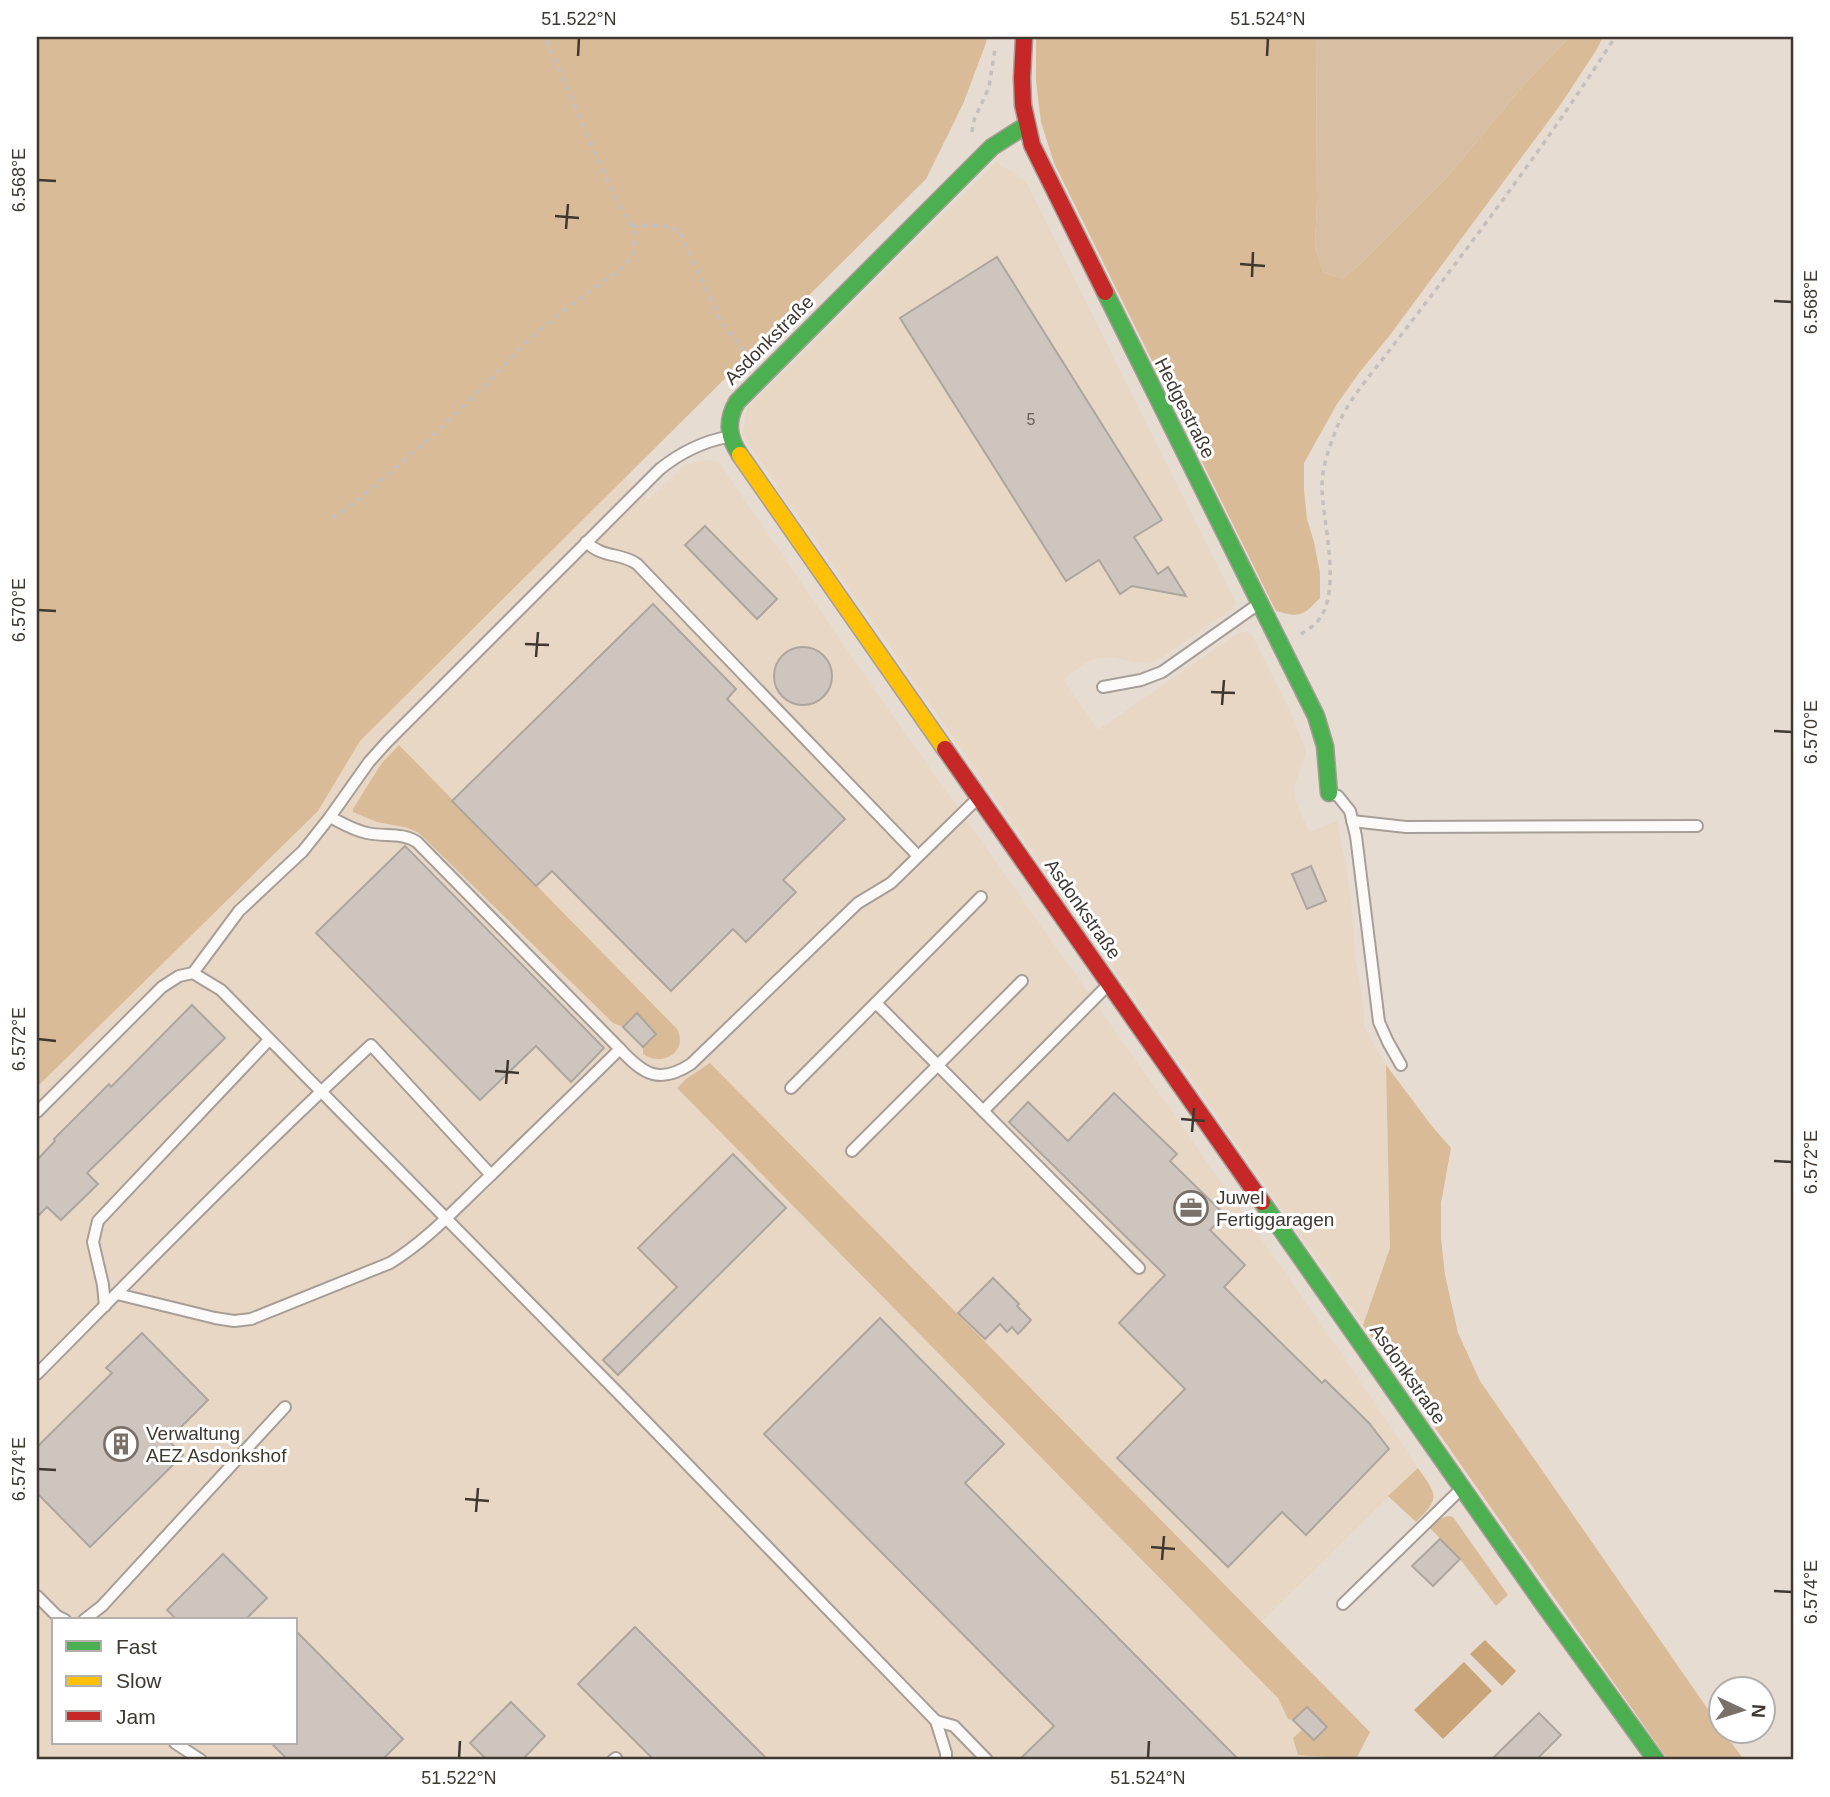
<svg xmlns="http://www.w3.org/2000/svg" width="1830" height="1797" viewBox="0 0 1830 1797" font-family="Helvetica,sans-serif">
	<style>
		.built { fill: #e8d7c5; fill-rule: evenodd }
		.green { fill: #d8bfa4 }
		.forest { fill: #dabb97 }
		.water { fill: #caa57a }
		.building { fill: #cec6be; stroke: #ada69e; stroke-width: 2 }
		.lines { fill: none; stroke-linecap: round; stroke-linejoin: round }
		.lane-casing { stroke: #a69e97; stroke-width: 14 }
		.fast-casing { stroke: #a69e97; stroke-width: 19 }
		.slow-casing { stroke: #a69e97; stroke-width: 19 }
		.jam-casing { stroke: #a69e97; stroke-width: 19 }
		.path { stroke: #c4c0bd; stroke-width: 3.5; stroke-dasharray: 5 5; stroke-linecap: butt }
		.lane { stroke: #fbfaf8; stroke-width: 10 }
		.fast { stroke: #4caf50; stroke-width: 16 }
		.slow { stroke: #ffc107; stroke-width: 16 }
		.jam { stroke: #c62828; stroke-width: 16 }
		.ticks { fill: none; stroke: #3f3831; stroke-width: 2.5 }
		.labels { text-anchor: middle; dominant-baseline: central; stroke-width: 6; stroke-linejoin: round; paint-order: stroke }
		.number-label { font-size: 16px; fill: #645d56 }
		.street-label { font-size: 19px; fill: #3f3831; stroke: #fff }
		.poi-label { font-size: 19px; fill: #3f3831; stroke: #fff; text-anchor: start }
		.neatline { fill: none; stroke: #3f3831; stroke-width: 2.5 }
		.ticks-label { font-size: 18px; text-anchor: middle; fill: #3f3831 }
	</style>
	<rect width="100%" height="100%" fill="#e6dcd2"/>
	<g class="built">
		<polygon points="997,161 1001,166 1015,173 1026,182 1236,603 1232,609 1161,658 1151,663 1136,662 1110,657 1098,658 1085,663 1063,680 1098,730 1234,636 1241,632 1251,633 1289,709 1303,743 1306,753 1294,786 1295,799 1309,832 1337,821 1345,860 1351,900 1355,956 1364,1011 1364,1027 1386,1065 1390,1248 1363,1325 743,436 747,408"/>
		<path d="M709,460l10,2 137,201 321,456 158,225 83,124 -157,154 109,110 -14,28h-1319v-673l281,-276 42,-70 266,-264 22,23 35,-34 13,-4zM54,1620h242v123h-242z"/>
	</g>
	<polygon class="green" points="1316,37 1570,37 1527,81 1448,176 1358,266 1342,279 1323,272 1315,247 1317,202"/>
	<g class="forest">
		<polygon points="37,37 987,37 986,43 963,104 926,179 360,741 318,811 37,1087"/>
		<path d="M1036,37h280l1,165 -2,45 8,25 19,7 16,-13 90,-90 79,-95 43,-44h33l-6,12 -36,55 -171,231 -31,38 -22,31 -33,59v27l3,29 7,23 6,31v25c-17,18 -20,20 -44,13l-222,-448 -13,-41 -5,-41z"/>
		<path d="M399,745l278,284c12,22 -15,39 -34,25v-7l13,-13 -19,-21 -14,14 -10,-4 -194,-190 -11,-5 -31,-6 -24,-10v-3l28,-45z"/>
		<polygon points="710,1063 1370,1732 1356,1759 1298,1755 1293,1738 1303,1729 1314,1740 1327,1727 1307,1707 1293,1720 1288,1719 1278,1698 677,1088 686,1079"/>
		<polygon points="1386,1065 1431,1125 1451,1148 1441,1203 1441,1238 1445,1275 1458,1333 1480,1381 1721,1728 1722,1730 1723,1731 1744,1760 1668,1760 1363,1325 1390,1248"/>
		<path d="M1418,1468c19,28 23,29 -2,54l-28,-26z"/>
		<polygon points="1449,1516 1453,1517 1508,1595 1496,1606 1460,1559 1430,1528 1439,1519"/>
	</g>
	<g class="water">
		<polygon points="1485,1640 1516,1671 1502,1686 1470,1654"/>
		<polygon points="1464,1662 1492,1691 1443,1739 1414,1710"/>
	</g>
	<g class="building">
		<polygon points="997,257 1162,520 1134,537 1158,574 1168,567 1186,596 1132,586 1120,594 1099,560 1066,581 900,318"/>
		<polygon points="705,526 777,599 757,619 685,545"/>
		<polygon points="653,604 736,689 727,699 845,819 783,880 796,892 746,942 733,929 671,991 552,871 536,886 452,801"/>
		<circle cx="803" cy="676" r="29"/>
		<polygon points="405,846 604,1048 571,1082 536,1046 480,1100 316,933"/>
		<polygon points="1311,866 1326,901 1307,909 1292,874"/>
		<polygon points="192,1005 225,1038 87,1173 98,1184 61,1220 47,1207 37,1217 37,1160 55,1141 54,1139 109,1084 111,1087"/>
		<polygon points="637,1013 656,1034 643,1047 623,1027"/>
		<polygon points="1114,1093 1177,1154 1170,1161 1225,1215 1210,1230 1245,1265 1224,1287 1322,1383 1325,1380 1369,1423 1389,1449 1306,1535 1282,1512 1228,1567 1117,1458 1185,1389 1119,1323 1165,1275 1009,1122 1028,1102 1068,1141"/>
		<polygon points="733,1154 786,1208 618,1375 603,1360 677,1287 638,1248"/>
		<polygon points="993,1278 1019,1304 1017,1306 1031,1320 1018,1334 1012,1327 1007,1332 1000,1324 985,1339 958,1313"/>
		<polygon points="880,1318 1004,1444 965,1483 1239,1760 1019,1760 1054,1726 764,1434"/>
		<polygon points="142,1333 208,1400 168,1440 183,1455 90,1547 37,1493 37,1447 112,1373 106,1368"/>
		<polygon points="1440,1539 1460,1559 1433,1586 1412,1566"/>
		<polygon points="223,1554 267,1598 245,1620 177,1620 167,1610"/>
		<polygon points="635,1627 768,1760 654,1760 578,1684"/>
		<polygon points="296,1631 403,1739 382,1760 288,1760 271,1743 296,1743"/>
		<polygon points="511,1702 545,1736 522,1760 487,1760 470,1743"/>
		<polygon points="1307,1707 1327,1727 1314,1740 1293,1720"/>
		<polygon points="1539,1713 1561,1735 1536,1760 1491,1760"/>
	</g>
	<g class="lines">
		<g class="lane-casing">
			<g id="lane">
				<path d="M586,542c18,17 34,10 51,22l281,292"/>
				<polyline points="1103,687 1141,680 1162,672 1257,605"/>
				<polyline points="1331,794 1338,796 1350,811 1356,836 1379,1022 1388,1042 1401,1065"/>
				<path d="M330,817c12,6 23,13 37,16 17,4 35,-1 50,9l203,207 -129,126"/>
				<polyline points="1352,821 1406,827 1697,826"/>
				<path d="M193,973l46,-62 64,-60 27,-34 39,-55 18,-20 273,-273c20,-16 41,-27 67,-32"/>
				<polyline points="876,1003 1139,1268"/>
				<path d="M620,1049c23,25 39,36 71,15l167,-161 33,-20 86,-84"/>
				<polyline points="791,1088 981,897"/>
				<polyline points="983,1111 1108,985"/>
				<polyline points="37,1112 162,987 179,976 193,973 221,990 624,1399 936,1721 946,1753 946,1760"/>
				<polyline points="852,1151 1022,981"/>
				<polyline points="105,1306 103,1285 93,1242 98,1221 269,1040"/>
				<path d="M37,1374c110,-111 219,-223 334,-329l120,130c-32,30 -63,65 -101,88l-139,56 -17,2 -19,-3 -98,-24"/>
				<polyline points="37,1596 57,1616 65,1620"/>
				<polyline points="1343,1604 1459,1491"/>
				<polyline points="84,1620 102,1606 285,1407"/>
				<polyline points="936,1721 954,1726 987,1760"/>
				<polyline points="175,1743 201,1760"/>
				<polyline points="613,1760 616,1758"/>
			</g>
		</g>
		<g class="fast-casing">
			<g id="fast">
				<polyline points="1105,292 1316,716 1325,746 1329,793"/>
				<path d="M740,455c-12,-18 -14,-34 -3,-53l255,-255 33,-21"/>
				<polyline points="1262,1202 1542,1602 1656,1760"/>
			</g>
		</g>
		<g class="slow-casing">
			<polyline id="slow" points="740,455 945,749"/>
		</g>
		<g class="jam-casing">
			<g id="jam">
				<polyline points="1024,37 1022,78 1023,105 1032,145 1105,292"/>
				<polyline points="945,749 1262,1202"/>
			</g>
		</g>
		<g class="path">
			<polyline points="972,132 974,120 989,87 995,49"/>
			<path d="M632,226c15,0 33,-3 47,5l42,91 28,35"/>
			<polyline points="332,518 358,500 432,436 484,386 527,341 561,312 624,266 632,255 635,235 632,226 619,205 597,158 545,37"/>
			<path d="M1301,634c4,-3 10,-6 13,-9 31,-28 8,-102 8,-139 0,-17 6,-35 12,-51 11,-32 35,-58 55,-84 15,-20 30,-39 45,-59 63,-83 125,-167 181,-255"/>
		</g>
		<use href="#lane" class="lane"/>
		<use href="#fast" class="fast"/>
		<use href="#slow" class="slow"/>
		<use href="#jam" class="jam"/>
	</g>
	<path class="ticks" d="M578,56l1,-18M1267,56l1,-18M38,180l18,1M555,216l24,2M566,229l2,-25M1240,264l25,2M1252,277l1,-25M1774,301l18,1M38,610l18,1M525,644l24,1M536,657l2,-25M1211,692l24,1M1222,705l2,-25M1774,731l18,1M38,1039l18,2M495,1071l24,2M506,1084l2,-24M1181,1119l24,2M1192,1132l2,-24M1774,1161l18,1M38,1469l18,1M465,1499l24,2M476,1512l2,-24M1151,1547l24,2M1162,1560l2,-24M1774,1591l18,1M459,1758l1,-17M1148,1758l1,-17"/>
	<defs>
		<g id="office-ring" transform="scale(1.75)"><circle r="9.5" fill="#fff" stroke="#797169" stroke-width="1.5"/><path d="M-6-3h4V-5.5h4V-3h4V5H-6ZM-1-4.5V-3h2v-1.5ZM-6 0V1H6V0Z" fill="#797169"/></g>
		<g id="building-ring" transform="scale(1.75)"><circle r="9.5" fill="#fff" stroke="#797169" stroke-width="1.5"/><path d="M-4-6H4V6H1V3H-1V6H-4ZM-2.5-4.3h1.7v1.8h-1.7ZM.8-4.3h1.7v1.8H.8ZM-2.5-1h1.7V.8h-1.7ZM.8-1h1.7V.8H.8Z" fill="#797169"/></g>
	</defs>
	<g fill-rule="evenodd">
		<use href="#office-ring" x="1191" y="1208"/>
		<use href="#building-ring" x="121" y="1444"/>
	</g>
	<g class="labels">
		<g class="number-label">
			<text x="1031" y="419">5</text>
		</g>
		<g class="street-label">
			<text transform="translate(769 340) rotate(-45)">Asdonkstraße</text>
			<text transform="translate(1185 408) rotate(63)">Hedgestraße</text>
			<text transform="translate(1083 909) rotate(55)">Asdonkstraße</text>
			<text transform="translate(1408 1374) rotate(55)">Asdonkstraße</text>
		</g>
		<g class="poi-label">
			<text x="1216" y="1197">Juwel<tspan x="1216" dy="22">Fertiggaragen</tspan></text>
			<text x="146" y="1433">Verwaltung<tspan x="146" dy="22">AEZ Asdonkshof</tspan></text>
		</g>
	</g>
	<rect width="1830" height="1797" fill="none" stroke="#ffffff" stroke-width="77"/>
	<rect x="52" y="1618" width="245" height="126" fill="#ffffff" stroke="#b2afad" stroke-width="2"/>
	<rect x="66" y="1641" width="35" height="10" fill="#4caf50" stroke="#b2afad" stroke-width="2"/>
	<text x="116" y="1654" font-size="21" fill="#3f3831">Fast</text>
	<rect x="66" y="1676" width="35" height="10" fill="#ffc107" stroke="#b2afad" stroke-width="2"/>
	<text x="116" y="1688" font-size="21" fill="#3f3831">Slow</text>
	<rect x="66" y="1711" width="35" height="10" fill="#c62828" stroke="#b2afad" stroke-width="2"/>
	<text x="116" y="1724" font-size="21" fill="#3f3831">Jam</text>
	<g transform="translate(1742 1710) rotate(94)"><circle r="33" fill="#ffffff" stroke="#b2afad" stroke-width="2"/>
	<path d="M0-5L12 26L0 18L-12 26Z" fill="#797169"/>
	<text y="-10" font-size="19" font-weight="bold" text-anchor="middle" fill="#3f3831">N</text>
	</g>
	<rect x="38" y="38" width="1754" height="1720" class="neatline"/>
	<g class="ticks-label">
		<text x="579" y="25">51.522°N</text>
		<text x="1268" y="25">51.524°N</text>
		<text transform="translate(19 180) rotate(-90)" y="6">6.568°E</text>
		<text transform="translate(1811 302) rotate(-90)" y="6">6.568°E</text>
		<text transform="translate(19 610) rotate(-90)" y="6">6.570°E</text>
		<text transform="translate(1811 732) rotate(-90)" y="6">6.570°E</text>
		<text transform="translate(19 1039) rotate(-90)" y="6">6.572°E</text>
		<text transform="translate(1811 1162) rotate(-90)" y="6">6.572°E</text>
		<text transform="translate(19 1469) rotate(-90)" y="6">6.574°E</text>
		<text transform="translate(1811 1592) rotate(-90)" y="6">6.574°E</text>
		<text x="459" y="1784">51.522°N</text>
		<text x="1148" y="1784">51.524°N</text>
	</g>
</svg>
